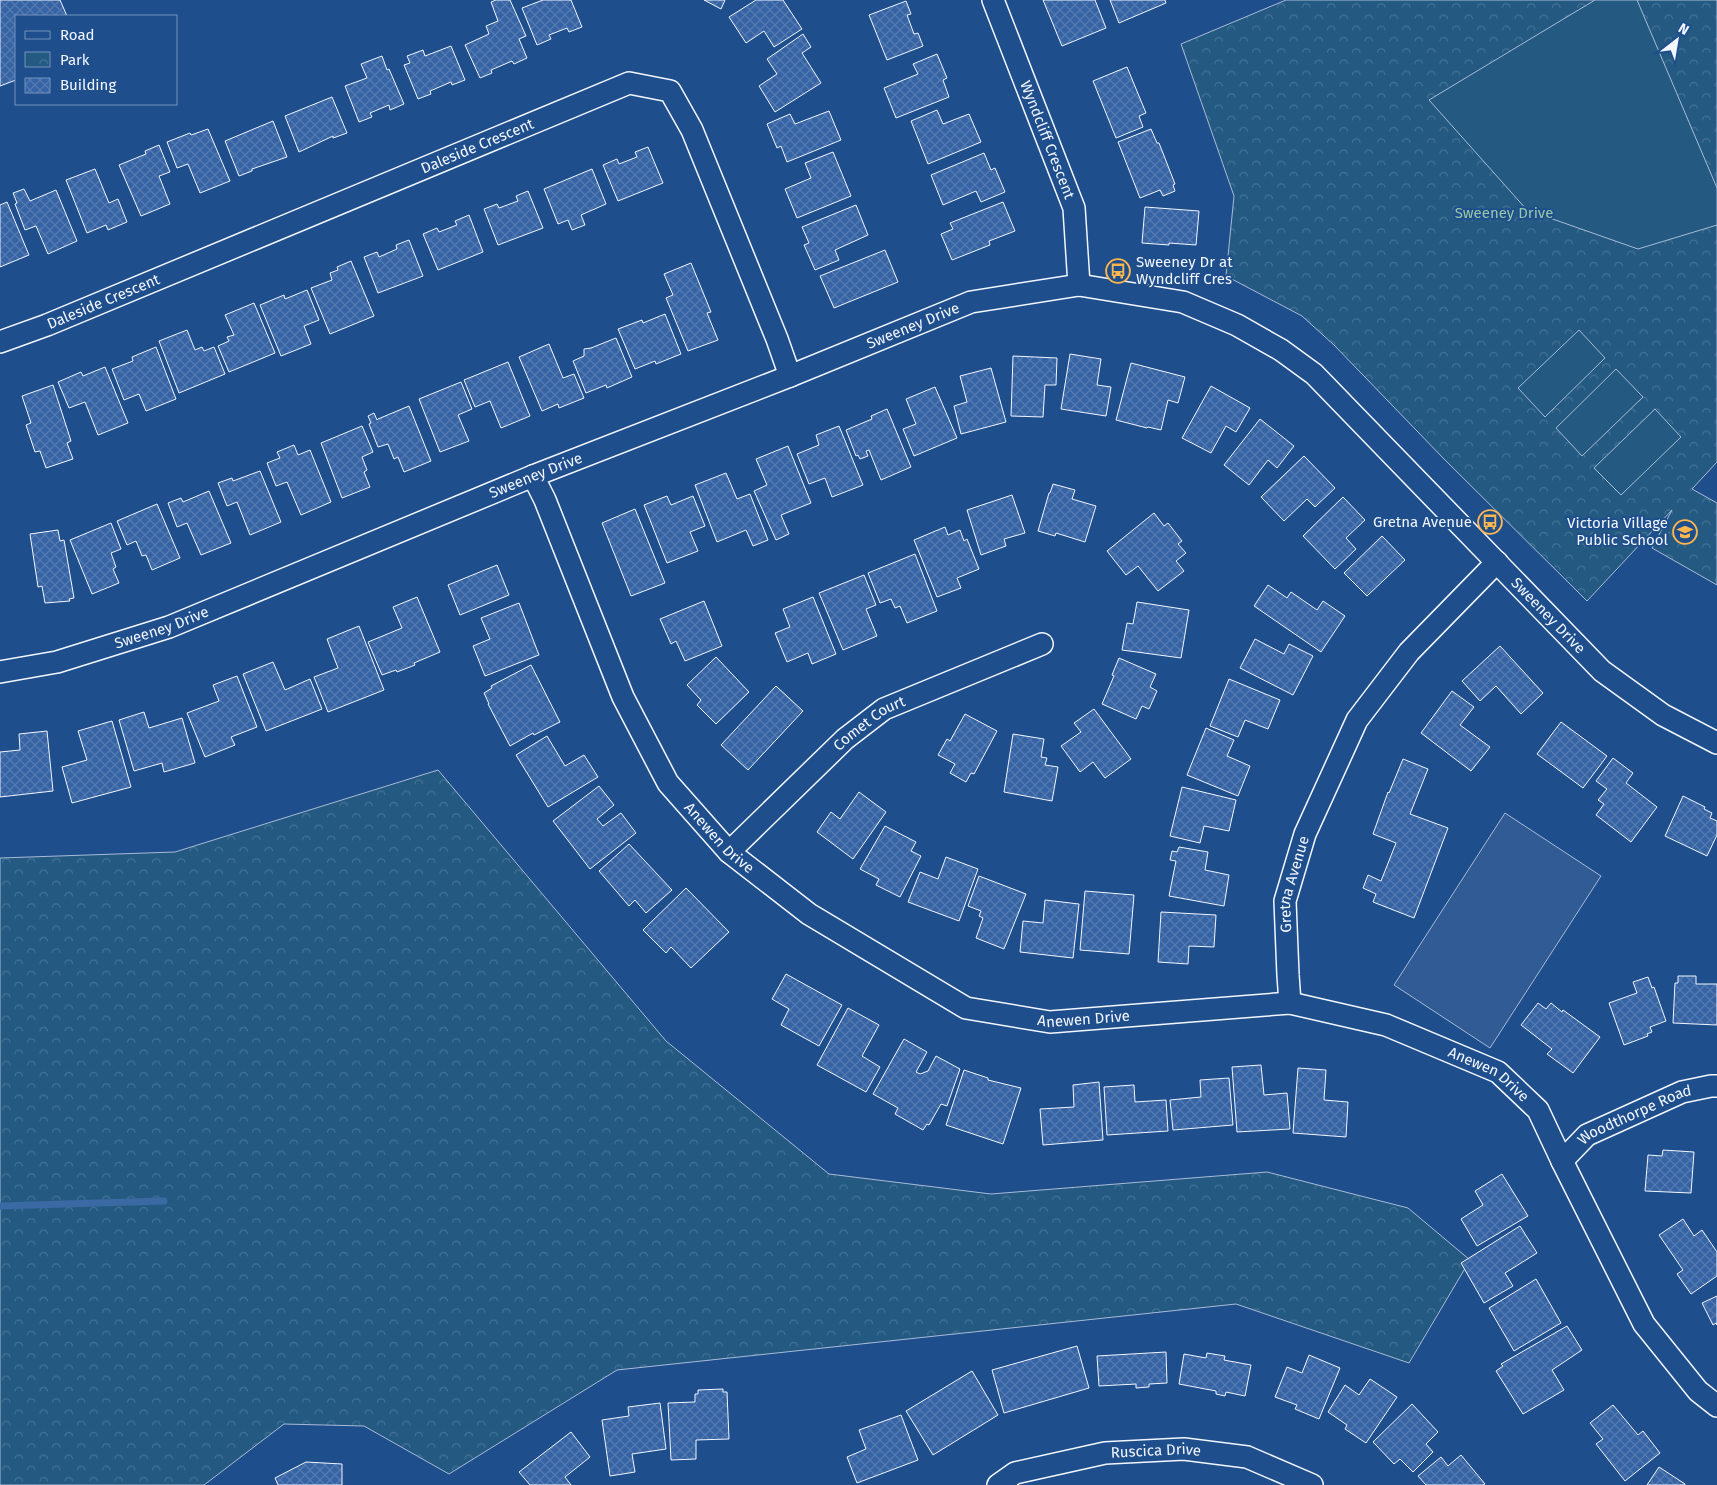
<svg xmlns="http://www.w3.org/2000/svg" width="1717" height="1485" viewBox="0 0 1717 1485" font-family="'Fira Sans',sans-serif">
	<style>
		.park { fill: url(#park-crowns); stroke: #a8bbd7 }
		.garden { fill: #245a82; stroke: #a8bbd7 }
		.parking { fill: #305b95; stroke: #a8bbd7 }
		.lines { fill: none; stroke-linecap: round; stroke-linejoin: round }
		.stream { stroke: #3b69a3; stroke-width: 7 }
		.building { fill: url(#building-cross-hatch); stroke: #f2f6ff }
		.minor-casing { stroke: #f2f6ff; stroke-width: 24 }
		.minor { stroke: #1f4e8c; stroke-width: 21 }
		.labels { text-anchor: middle; dominant-baseline: central; stroke-width: 4; stroke-linejoin: round; paint-order: stroke }
		.street-label { font-size: 15px; fill: #f2f6ff; stroke: #1f4e8c }
		.park-label { font-size: 15px; fill: #97c8a6; stroke: #1f4e8c }
		.poi-label { font-size: 15px; fill: #f2f6ff; stroke: #1f4e8c; text-anchor: end }
	</style>
	<defs>
		<pattern id="park-crowns" width="20" height="18" patternUnits="userSpaceOnUse" patternTransform="scale(1.25)"><rect width="20" height="18" fill="#245a82"/><path d="M2 6a3 3 0 1 1 6 0M12 15a3 3 0 1 1 6 0" fill="none" stroke="#447295"/></pattern>
		<pattern id="building-cross-hatch" width="8" height="8" patternUnits="userSpaceOnUse" patternTransform="scale(1.25)"><rect width="8" height="8" fill="#3563a3"/><path d="M0 0l8 8M0 8l8-8" fill="none" stroke="#537ab1"/></pattern>
	</defs>
	<rect width="100%" height="100%" fill="#1f4e8c"/>
	<g class="park">
		<polygon points="1286,0 1717,0 1717,462 1692,489 1717,503 1717,585 1652,548 1672,510 1587,601 1444,459 1334,345 1302,316 1226,276 1234,196 1181,44"/>
		<polygon points="438,770 666,1041 829,1174 991,1194 1267,1172 1408,1208 1470,1260 1409,1363 1236,1304 617,1370 449,1474 364,1426 284,1424 204,1485 0,1485 0,858 175,852"/>
	</g>
	<g class="garden">
		<polygon points="1595,0 1637,0 1717,188 1717,225 1638,249 1527,210 1429,100"/>
		<polygon points="1579,330 1605,358 1545,417 1518,388"/>
		<polygon points="1616,369 1643,397 1582,456 1556,428"/>
		<polygon points="1655,409 1681,437 1621,495 1594,468"/>
	</g>
	<polygon class="parking" points="1505,813 1601,876 1490,1048 1394,985"/>
	<g class="lines">
		<polyline class="stream" points="0,1206 164,1201"/>
	</g>
	<g class="building">
		<polygon points="0,0 60,0 67,16 16,16 16,80 0,86"/>
		<polygon points="496,0 510,0 526,36 519,39 527,58 514,64 512,61 491,70 492,73 480,78 465,45 489,34 486,26 498,21 491,2"/>
		<polygon points="543,0 571,0 582,27 569,32 567,28 549,35 551,39 537,45 522,8"/>
		<polygon points="704,0 725,0 721,9"/>
		<polygon points="756,0 783,0 802,29 774,47 764,31 746,43 729,17"/>
		<polygon points="1043,0 1095,0 1106,28 1062,46"/>
		<polygon points="1110,0 1165,0 1166,3 1119,23"/>
		<polygon points="906,1 911,14 907,15 914,34 918,33 923,46 887,60 869,15"/>
		<polygon points="803,34 811,47 802,53 821,83 775,112 759,86 777,74 767,59"/>
		<polygon points="451,46 465,80 452,85 451,82 430,91 431,94 418,99 404,65 410,63 407,56 423,50 425,56"/>
		<polygon points="937,54 947,78 943,80 949,97 896,118 884,88 918,74 913,64"/>
		<polygon points="382,56 387,70 389,69 404,104 390,110 389,105 370,113 372,117 359,122 345,86 367,78 361,64"/>
		<polygon points="1127,67 1146,113 1139,116 1143,127 1116,138 1093,81"/>
		<polygon points="332,97 347,133 333,138 333,136 299,152 285,116"/>
		<polygon points="937,110 943,124 969,114 981,142 928,164 911,121"/>
		<polygon points="829,111 841,140 787,162 781,146 777,148 767,124 790,114 795,124"/>
		<polygon points="273,121 287,157 252,169 252,171 239,176 225,141"/>
		<polygon points="208,129 230,181 200,193 188,164 177,168 167,142 190,133 191,135"/>
		<polygon points="1151,129 1157,143 1159,143 1175,184 1173,185 1175,191 1163,196 1160,190 1140,198 1118,142"/>
		<polygon points="159,145 170,172 159,176 170,204 141,216 119,165 146,154 145,151"/>
		<polygon points="648,147 663,183 618,201 603,165 617,159 619,164 637,157 635,152"/>
		<polygon points="833,152 851,196 797,218 785,189 811,178 805,163"/>
		<polygon points="984,153 991,170 995,168 1005,192 981,202 976,191 943,205 931,175"/>
		<polygon points="95,169 109,203 118,199 127,222 108,230 106,225 87,233 66,180"/>
		<polygon points="592,169 606,204 581,215 585,225 572,230 568,220 558,224 544,189"/>
		<polygon points="24,189 30,201 56,190 77,241 48,254 36,226 25,230 15,204 17,203 13,193"/>
		<polygon points="528,191 543,228 498,245 484,209 497,204 499,208 518,201 516,196"/>
		<polygon points="7,202 29,255 0,267 0,205"/>
		<polygon points="1003,202 1015,231 989,241 990,245 952,260 941,234 953,229 950,223"/>
		<polygon points="856,205 868,235 835,250 839,260 815,270 804,245 809,243 802,227"/>
		<polygon points="1145,207 1199,211 1196,245 1169,243 1169,245 1142,243"/>
		<polygon points="469,215 483,252 438,270 423,234 437,228 439,232 457,225 455,221"/>
		<polygon points="409,240 423,276 378,293 364,257 377,252 379,257 397,249 396,245"/>
		<polygon points="885,250 898,282 834,308 820,276"/>
		<polygon points="351,261 374,316 330,334 311,288 332,280 330,273 338,270 337,267"/>
		<polygon points="691,263 711,312 707,313 718,340 688,351 666,298 673,295 664,274"/>
		<polygon points="307,290 319,320 304,326 311,344 281,356 260,305 284,295 285,299"/>
		<polygon points="254,303 275,353 229,372 218,346 229,341 227,337 234,335 225,315"/>
		<polygon points="665,314 681,354 656,364 655,361 635,369 618,329 642,320 643,323"/>
		<polygon points="187,330 195,350 202,347 204,351 214,347 225,374 179,393 159,341"/>
		<polygon points="616,338 632,377 607,388 606,385 586,393 573,361 584,356 584,349 591,348"/>
		<polygon points="549,344 563,378 574,374 584,398 559,408 558,404 542,411 519,357"/>
		<polygon points="156,347 176,399 146,411 139,394 124,400 112,369 133,361 132,357"/>
		<polygon points="1070,354 1101,359 1097,385 1111,387 1106,416 1061,409"/>
		<polygon points="1013,356 1057,358 1056,385 1045,385 1043,417 1011,416"/>
		<polygon points="508,362 530,416 501,428 490,401 475,407 464,380"/>
		<polygon points="1131,363 1185,377 1178,403 1168,400 1161,430 1148,427 1147,428 1116,420"/>
		<polygon points="105,367 128,423 98,435 85,402 69,408 58,382 81,372 83,376"/>
		<polygon points="991,368 1006,422 961,434 954,406 967,402 960,376"/>
		<polygon points="461,382 472,409 458,415 469,441 440,452 419,399"/>
		<polygon points="53,385 71,441 67,443 73,459 46,468 40,451 35,452 26,425 31,423 22,396"/>
		<polygon points="1211,386 1250,408 1236,432 1226,426 1211,453 1182,438"/>
		<polygon points="935,387 957,438 914,456 903,429 916,424 906,399"/>
		<polygon points="409,406 431,461 404,472 398,457 394,459 388,444 378,447 369,424 371,423 368,416 374,413 377,420 378,419"/>
		<polygon points="887,409 911,467 881,480 869,450 866,451 868,456 860,459 858,455 856,456 846,430 872,419 871,416"/>
		<polygon points="1260,419 1294,446 1277,468 1268,460 1249,485 1224,465"/>
		<polygon points="362,426 373,452 362,457 367,470 364,472 370,487 342,498 321,443"/>
		<polygon points="839,426 863,485 832,497 825,478 809,484 797,454 819,445 816,435"/>
		<polygon points="294,445 298,455 310,450 331,502 301,515 287,482 276,486 267,463 280,458 277,452"/>
		<polygon points="788,446 811,503 781,515 789,534 776,540 754,491 767,485 756,459"/>
		<polygon points="1304,456 1335,488 1315,507 1307,499 1284,521 1261,497"/>
		<polygon points="260,471 281,522 250,535 237,502 227,506 218,483 232,478 233,481"/>
		<polygon points="726,473 737,499 750,494 768,540 753,546 746,530 717,542 695,485"/>
		<polygon points="1053,484 1075,490 1072,499 1096,506 1085,542 1056,533 1055,536 1038,531 1049,493 1050,493"/>
		<polygon points="209,491 231,543 201,555 187,523 177,527 168,503 181,498 183,502"/>
		<polygon points="1012,495 1025,533 1004,539 1006,546 981,555 967,510"/>
		<polygon points="667,496 671,505 693,496 705,526 690,532 698,551 667,563 644,505"/>
		<polygon points="1343,497 1365,520 1346,538 1356,549 1335,569 1303,536"/>
		<polygon points="157,504 180,558 152,570 146,555 142,556 136,541 127,545 117,521"/>
		<polygon points="635,509 665,583 631,596 602,523"/>
		<polygon points="1154,513 1164,526 1168,523 1182,541 1178,544 1186,553 1176,561 1184,571 1158,591 1138,566 1126,575 1107,551"/>
		<polygon points="111,523 121,549 111,553 116,567 113,569 119,583 92,594 70,540"/>
		<polygon points="945,527 948,535 960,530 964,541 967,539 979,569 957,578 961,588 937,597 914,540"/>
		<polygon points="58,530 60,541 64,540 74,598 69,599 70,601 45,603 42,586 38,587 30,534"/>
		<polygon points="1382,536 1405,560 1367,596 1344,573"/>
		<polygon points="915,554 937,611 907,623 900,606 895,608 891,599 880,603 868,573"/>
		<polygon points="497,565 509,595 460,615 448,585"/>
		<polygon points="864,575 876,605 866,609 877,636 843,650 819,593"/>
		<polygon points="1268,585 1287,598 1291,592 1317,610 1323,601 1345,616 1321,652 1254,606"/>
		<polygon points="417,597 440,652 414,663 415,665 397,672 396,670 382,675 368,642 402,628 393,607"/>
		<polygon points="813,597 836,654 812,664 808,653 787,662 775,633 790,627 783,609"/>
		<polygon points="704,601 722,646 685,661 676,641 671,644 660,619"/>
		<polygon points="1137,602 1189,610 1181,658 1122,650 1127,623 1133,624"/>
		<polygon points="519,603 539,655 485,676 473,646 490,639 481,618"/>
		<polygon points="359,626 384,690 328,712 314,677 338,668 327,639"/>
		<polygon points="1255,639 1284,654 1289,644 1313,656 1293,695 1240,668"/>
		<polygon points="1500,646 1543,693 1521,714 1496,686 1480,701 1462,681"/>
		<polygon points="716,657 749,692 716,724 697,705 701,700 687,685"/>
		<polygon points="1119,658 1156,674 1150,687 1157,691 1149,709 1142,706 1136,719 1102,704 1114,676 1112,675"/>
		<polygon points="273,662 285,690 310,679 322,709 266,731 243,674"/>
		<polygon points="531,665 560,722 534,735 533,733 510,746 488,704 489,704 484,693 492,688 491,686"/>
		<polygon points="237,676 257,727 231,737 235,745 205,757 187,713 219,701 213,685"/>
		<polygon points="1229,679 1280,700 1268,729 1245,720 1238,737 1210,726"/>
		<polygon points="776,686 803,711 748,770 721,745"/>
		<polygon points="1452,691 1474,707 1460,725 1490,747 1471,771 1421,733"/>
		<polygon points="1094,709 1131,759 1105,778 1093,762 1080,772 1061,746 1081,732 1074,723"/>
		<polygon points="144,712 149,728 182,718 195,763 164,772 162,763 134,771 119,720"/>
		<polygon points="965,714 997,731 974,774 971,773 966,782 950,773 955,764 938,755 947,739 950,741"/>
		<polygon points="112,721 131,787 72,803 62,767 87,760 78,731"/>
		<polygon points="1561,722 1607,756 1583,788 1537,754"/>
		<polygon points="1206,728 1234,740 1227,756 1250,766 1238,796 1187,775"/>
		<polygon points="47,731 53,791 0,797 0,752 20,750 19,734"/>
		<polygon points="1013,734 1044,739 1041,757 1047,758 1045,765 1058,767 1052,801 1004,792"/>
		<polygon points="547,736 565,766 584,755 598,777 548,807 516,755"/>
		<polygon points="1613,758 1633,773 1626,783 1657,807 1631,842 1596,815 1604,804 1598,800 1607,789 1596,781"/>
		<polygon points="1403,759 1428,769 1410,814 1448,828 1414,918 1373,902 1376,894 1363,888 1368,875 1381,881 1396,843 1373,834 1388,792 1389,793"/>
		<polygon points="599,786 614,805 597,819 603,826 621,813 636,833 590,869 553,821"/>
		<polygon points="1182,787 1236,800 1229,831 1204,826 1200,843 1170,836"/>
		<polygon points="859,792 886,812 853,859 817,832 831,812 840,819"/>
		<polygon points="1683,796 1705,807 1704,809 1712,813 1710,818 1717,821 1717,835 1707,856 1665,836"/>
		<polygon points="885,826 916,842 911,851 921,856 900,897 876,885 879,879 860,869"/>
		<polygon points="629,844 672,890 646,913 635,900 629,906 599,871"/>
		<polygon points="1179,847 1208,852 1205,870 1229,875 1224,906 1169,896 1176,861 1170,860 1172,851 1177,852"/>
		<polygon points="946,857 978,869 959,921 908,902 920,872 938,879"/>
		<polygon points="979,876 1026,894 1004,949 976,938 983,918 979,916 981,911 968,906"/>
		<polygon points="686,888 729,932 691,968 671,947 666,953 643,930"/>
		<polygon points="1085,891 1134,895 1129,954 1080,950"/>
		<polygon points="1045,900 1079,904 1073,958 1020,952 1023,921 1043,923"/>
		<polygon points="1161,912 1216,915 1214,947 1189,946 1188,964 1158,962"/>
		<polygon points="786,974 842,1005 819,1046 781,1025 789,1009 772,999"/>
		<polygon points="1678,976 1696,976 1696,984 1717,984 1717,1025 1673,1023 1675,983 1678,983"/>
		<polygon points="1648,977 1652,988 1654,987 1666,1021 1650,1027 1652,1032 1647,1034 1648,1036 1624,1045 1609,1003 1637,993 1633,982"/>
		<polygon points="1538,1003 1546,1009 1551,1003 1562,1012 1563,1010 1600,1037 1573,1073 1547,1054 1552,1049 1521,1025"/>
		<polygon points="848,1008 879,1025 862,1056 880,1067 866,1092 817,1065"/>
		<polygon points="904,1039 927,1052 916,1072 920,1074 928,1071 936,1056 960,1069 947,1106 941,1104 929,1125 927,1124 923,1130 895,1114 898,1108 873,1094"/>
		<polygon points="1261,1065 1264,1095 1287,1093 1290,1129 1237,1132 1232,1067"/>
		<polygon points="1298,1068 1326,1070 1324,1100 1348,1102 1346,1137 1293,1133"/>
		<polygon points="964,1070 988,1078 988,1080 1021,1088 1003,1144 946,1125"/>
		<polygon points="1229,1078 1233,1125 1173,1130 1170,1100 1201,1097 1200,1080"/>
		<polygon points="1099,1082 1103,1140 1043,1145 1040,1109 1074,1107 1073,1085"/>
		<polygon points="1134,1085 1135,1102 1166,1100 1168,1131 1107,1135 1104,1087"/>
		<polygon points="1663,1150 1694,1152 1691,1193 1645,1191 1648,1155 1662,1156"/>
		<polygon points="1502,1174 1528,1216 1477,1246 1461,1219 1483,1205 1475,1191"/>
		<polygon points="1683,1219 1694,1236 1702,1230 1717,1252 1717,1276 1691,1294 1677,1274 1683,1270 1659,1235"/>
		<polygon points="1520,1226 1537,1253 1505,1273 1513,1286 1484,1303 1461,1263"/>
		<polygon points="1536,1279 1561,1323 1514,1351 1489,1308"/>
		<polygon points="1717,1296 1717,1325 1716,1323 1713,1325 1702,1303"/>
		<polygon points="1567,1326 1582,1350 1552,1370 1564,1390 1523,1414 1496,1371 1503,1366 1501,1364"/>
		<polygon points="1077,1346 1089,1388 1004,1413 992,1370"/>
		<polygon points="1166,1352 1167,1383 1149,1384 1149,1387 1136,1388 1136,1384 1099,1386 1097,1356"/>
		<polygon points="1207,1353 1225,1356 1224,1360 1251,1365 1245,1396 1226,1392 1225,1396 1216,1394 1216,1391 1179,1384 1184,1354 1206,1358"/>
		<polygon points="1309,1355 1340,1368 1319,1419 1295,1409 1297,1405 1275,1397 1287,1367 1302,1373"/>
		<polygon points="972,1371 998,1415 933,1455 906,1411"/>
		<polygon points="1370,1379 1397,1397 1366,1443 1345,1429 1347,1425 1328,1412 1345,1385 1359,1395"/>
		<polygon points="723,1389 723,1392 727,1392 729,1439 696,1440 696,1459 671,1460 668,1403 695,1402 695,1394 698,1394 698,1390"/>
		<polygon points="660,1403 666,1449 632,1454 635,1472 610,1476 602,1420 629,1416 628,1407"/>
		<polygon points="1412,1404 1438,1432 1426,1444 1433,1452 1413,1472 1400,1459 1394,1464 1373,1442"/>
		<polygon points="1613,1405 1638,1435 1643,1431 1660,1453 1625,1481 1596,1444 1603,1439 1590,1423"/>
		<polygon points="901,1415 918,1460 857,1483 847,1457 866,1449 859,1430"/>
		<polygon points="571,1432 590,1457 565,1477 571,1485 530,1485 519,1472"/>
		<polygon points="1461,1455 1485,1484 1483,1485 1426,1485 1418,1476 1441,1457 1448,1466"/>
		<polygon points="306,1462 342,1464 342,1485 278,1485 275,1478"/>
		<polygon points="1659,1467 1685,1484 1685,1485 1647,1485"/>
	</g>
	<g class="lines">
		<g class="minor-casing">
			<g id="minor">
				<path id="s1" d="M993,0l81,208 5,77"/>
				<path id="s2" d="M0,342l47,-17 582,-242 41,8 22,39 85,209 13,37"/>
				<path id="s3" d="M533,476l12,24 78,197 45,86 61,69 62,48 18,14 157,94 84,14 240,-19 96,22 112,47 40,38 24,51 82,163 54,67 19,15"/>
				<path id="s4" d="M0,672l57,-10 112,-35 364,-151 257,-100 181,-74 108,-17 104,17 54,23 44,25 33,24 288,297 61,44 54,28"/>
				<path id="s5" d="M729,852l116,-113 39,-30 158,-65"/>
				<path id="s6" d="M1290,1003l-2,-28 -3,-74 20,-67 52,-114 52,-68 88,-90"/>
				<path id="s7" d="M1562,1161l25,-26 95,-43 29,-6h6"/>
				<path id="s8" d="M998,1485l17,-12 90,-20 79,-4 63,8 65,28"/>
			</g>
		</g>
		<use href="#minor" class="minor"/>
	</g>
	<defs>
		<g id="bus-ring" transform="scale(1.25)"><circle r="9.5" fill="#1f4e8c" stroke="#ffb74d" stroke-width="1.5"/><path d="M-5-6H5V4H4V6H2V4H-2V6H-4V4H-5ZM-3.5-4V0h7V-4ZM-3.5 1.2v1.5H-2V1.2ZM2 1.2v1.5H3.5V1.2Z" fill="#ffb74d"/></g>
		<g id="school-ring" transform="scale(1.25)"><circle r="9.5" fill="#1f4e8c" stroke="#ffb74d" stroke-width="1.5"/><path d="M0-5L7-2L0 1L-7-2ZM-4 1L0 2.5L4 1V4Q0 6-4 4Z" fill="#ffb74d"/></g>
	</defs>
	<g fill-rule="evenodd">
		<use href="#bus-ring" x="1118" y="271"/>
		<use href="#bus-ring" x="1490" y="522"/>
		<use href="#school-ring" x="1685" y="532"/>
	</g>
	<g class="labels">
		<g class="street-label">
			<text stroke="none"><textPath href="#s1" startOffset="150">Wyndcliff Crescent</textPath></text>
			<text stroke="none"><textPath href="#s2" startOffset="516">Daleside Crescent</textPath></text>
			<text stroke="none"><textPath href="#s2" startOffset="111">Daleside Crescent</textPath></text>
			<text stroke="none"><textPath href="#s4" startOffset="978">Sweeney Drive</textPath></text>
			<text stroke="none"><textPath href="#s4" startOffset="572">Sweeney Drive</textPath></text>
			<text stroke="none"><textPath href="#s4" startOffset="1742">Sweeney Drive</textPath></text>
			<text stroke="none"><textPath href="#s4" startOffset="168">Sweeney Drive</textPath></text>
			<text stroke="none"><textPath href="#s5" startOffset="191">Comet Court</textPath></text>
			<text stroke="none"><textPath href="#s3" startOffset="411">Anewen Drive</textPath></text>
			<text stroke="none"><textPath href="#s6" startOffset="120">Gretna Avenue</textPath></text>
			<text stroke="none"><textPath href="#s3" startOffset="831">Anewen Drive</textPath></text>
			<text stroke="none"><textPath href="#s3" startOffset="1251">Anewen Drive</textPath></text>
			<text stroke="none"><textPath href="#s7" startOffset="88">Woodthorpe Road</textPath></text>
			<text stroke="none"><textPath href="#s8" startOffset="164">Ruscica Drive</textPath></text>
		</g>
		<g class="park-label">
			<text x="1504" y="213">Sweeney Drive</text>
		</g>
		<g class="poi-label">
			<text x="1136" y="262" text-anchor="start">Sweeney Dr at<tspan x="1136" dy="17">Wyndcliff Cres</tspan></text>
			<text x="1472" y="522">Gretna Avenue</text>
			<text x="1668" y="523">Victoria Village<tspan x="1668" dy="17">Public School</tspan></text>
		</g>
	</g>
	<rect x="15" y="15" width="162" height="90" fill="#1f4e8c" stroke="#7391ba"/>
	<rect x="25" y="31" width="25" height="8" fill="#1f4e8c" stroke="#7391ba"/>
	<text x="60" y="40" font-size="15" fill="#f2f6ff">Road</text>
	<rect x="25" y="52" width="25" height="15" fill="url(#park-crowns)" stroke="#7391ba"/>
	<text x="60" y="65" font-size="15" fill="#f2f6ff">Park</text>
	<rect x="25" y="78" width="25" height="15" fill="url(#building-cross-hatch)" stroke="#7391ba"/>
	<text x="60" y="90" font-size="15" fill="#f2f6ff">Building</text>
	<g transform="translate(1677 40) rotate(31)" stroke="#1f4e8c" stroke-width="4" paint-order="stroke">
	<path d="M0-4L9 19L0 12L-9 19Z" fill="#f2f6ff"/>
	<text y="-8" font-size="14" font-weight="bold" text-anchor="middle" fill="#f2f6ff">N</text>
	</g>
</svg>
